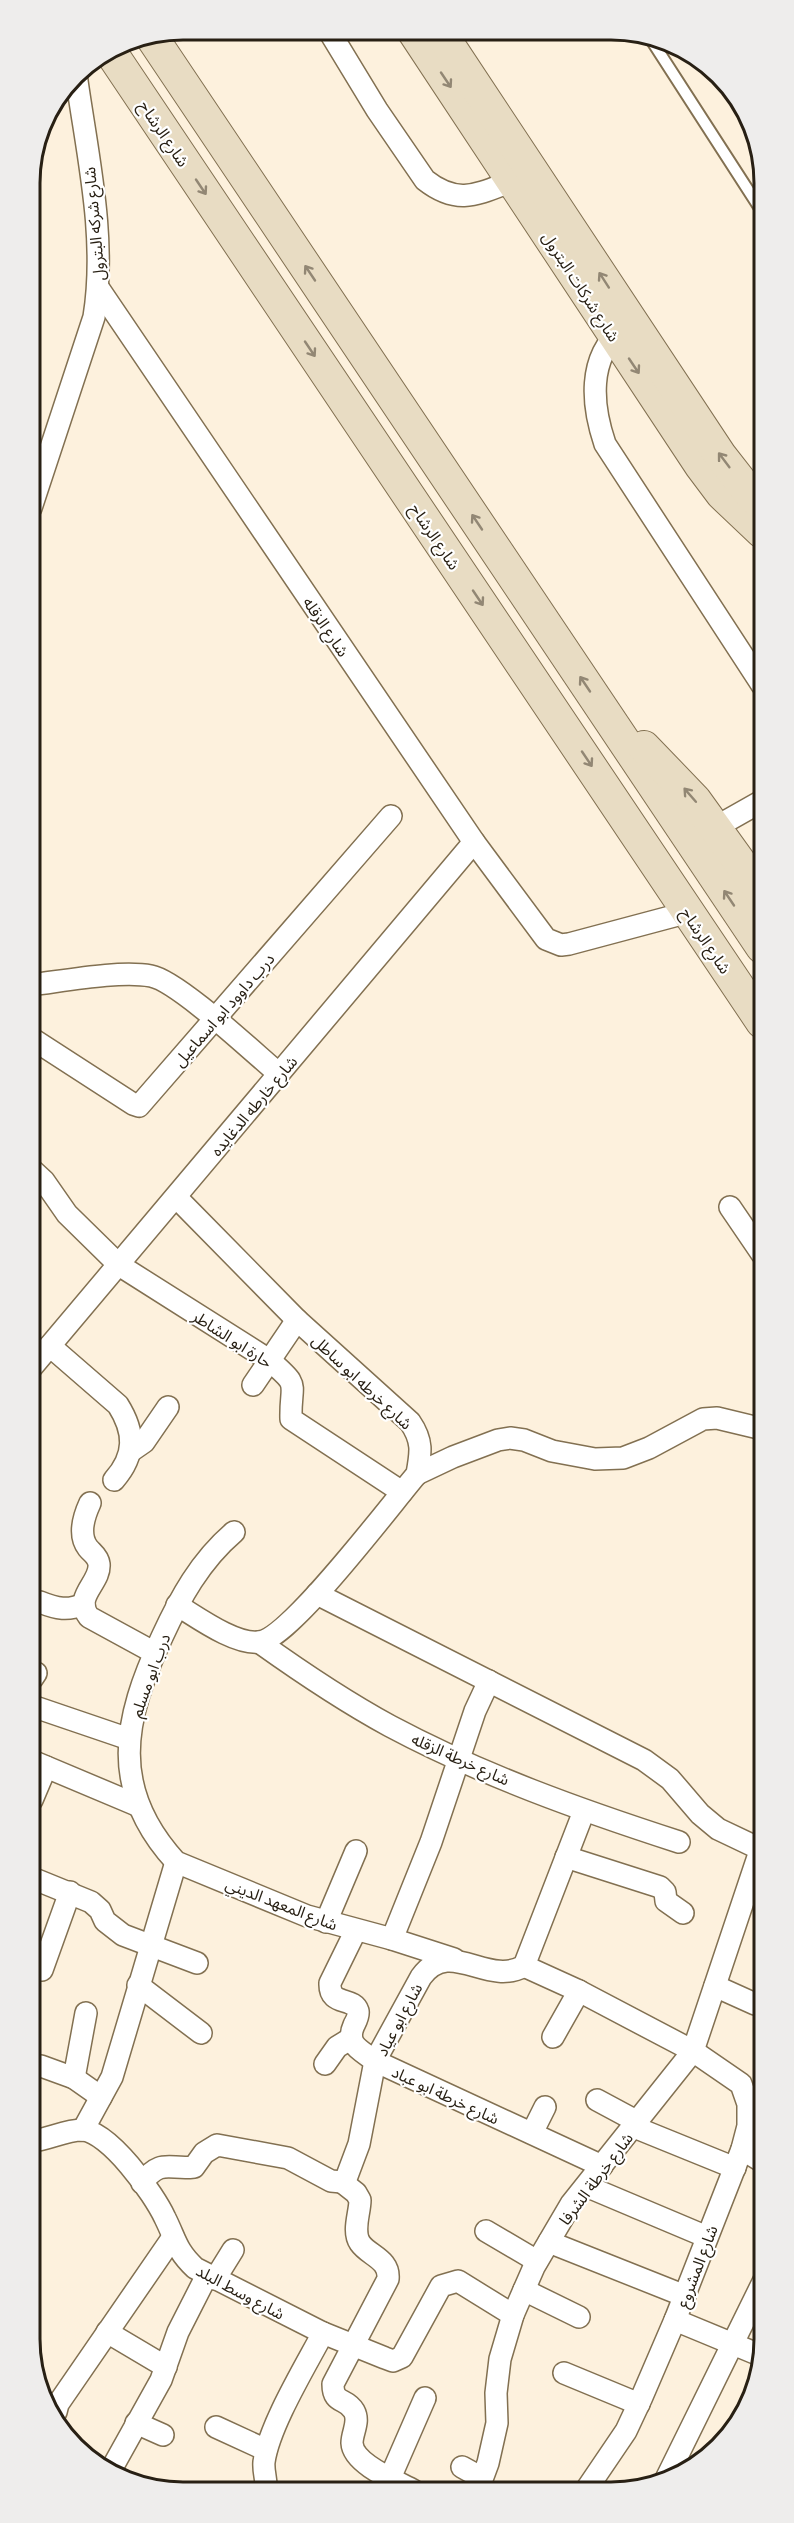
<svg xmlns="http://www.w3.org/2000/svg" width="794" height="2523" viewBox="0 0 794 2523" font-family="Literata,'Noto Sans Arabic',serif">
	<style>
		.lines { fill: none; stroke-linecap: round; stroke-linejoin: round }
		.lane-casing { stroke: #827051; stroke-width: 14 }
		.street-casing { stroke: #827051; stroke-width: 24 }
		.secondary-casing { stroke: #827051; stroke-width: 34 }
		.lane { stroke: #fff; stroke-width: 10 }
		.street { stroke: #fff; stroke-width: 21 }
		.secondary { stroke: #e8dcc3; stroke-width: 32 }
		.oneway { stroke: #928774 }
		.labels { text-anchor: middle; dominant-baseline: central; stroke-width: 4.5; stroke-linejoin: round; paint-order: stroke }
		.street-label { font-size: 16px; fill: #282014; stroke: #fff }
		.rim { fill: none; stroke: #282014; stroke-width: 3 }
	</style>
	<rect width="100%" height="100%" fill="#fdf1dd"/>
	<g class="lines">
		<g class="lane-casing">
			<polyline id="lane" points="650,38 761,210"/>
		</g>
		<g class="street-casing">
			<g id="street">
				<path d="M329,31l48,79 48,70c33,26 53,14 87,1"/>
				<polyline points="99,289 474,842 546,939 561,945 569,944 689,912"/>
				<path d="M622,329c-35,29 -30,77 -17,115l157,241"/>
				<path d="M31,508l63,-191c13,-80 -7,-163 -18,-243"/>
				<polyline points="716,827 762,801"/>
				<path d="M31,985c33,-4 89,-15 120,-9 27,5 103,77 128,98"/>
				<polyline points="31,1038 133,1104 139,1106 391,816"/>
				<path d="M31,1169l13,12 23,33 52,51 150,95c33,28 21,21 22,59l111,73"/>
				<path d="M176,1197l121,123 113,102c13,19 11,30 7,52 -25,29 -127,165 -158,168 -24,3 -62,-25 -82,-37"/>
				<polyline points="730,1207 762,1254"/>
				<path d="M50,1346l68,59c17,27 18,50 -4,75"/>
				<polyline points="32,1367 474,842"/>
				<polyline points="253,1385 297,1320"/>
				<polyline points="131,1451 144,1442 168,1407"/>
				<polyline points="417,1474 453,1457 498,1440 510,1438 524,1440 552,1451 595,1459 623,1458 649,1448 703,1419 717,1418 763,1429"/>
				<path d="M90,1503c-6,13 -12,32 -2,45 4,5 10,8 11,16 2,19 -26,32 -10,53l66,36"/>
				<path d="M234,1532c-34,29 -54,66 -72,105 -39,83 -53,152 14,225l131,54 85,23 62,20"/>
				<polyline points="317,1594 644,1760 670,1779 700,1814 718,1829 760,1849"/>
				<path d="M40,1602c17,7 28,9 44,2"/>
				<path d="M259,1642c42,30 85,59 131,84 92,49 190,84 289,116"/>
				<polyline points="32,1679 36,1673"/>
				<polyline points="32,1706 129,1739"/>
				<polyline points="32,1761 139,1806"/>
				<polyline points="32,1800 46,1767"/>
				<polyline points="566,1857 660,1887 665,1892 666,1901 683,1913"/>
				<polyline points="32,1878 91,1902 100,1910 105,1921 123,1935 197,1963"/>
				<polyline points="326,1922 356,1851"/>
				<path d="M356,1930l-26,53c-1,24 23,13 28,28 1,5 -2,10 -4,14 -9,20 7,25 21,36l227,105"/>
				<polyline points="392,1939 431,1842 475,1711 489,1681"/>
				<polyline points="524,1966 579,1991 693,2051 741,2084 748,2104 748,2126 742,2149 675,2320 641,2399 626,2431 586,2490"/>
				<polyline points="42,1970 70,1892"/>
				<polyline points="138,1985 201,2033"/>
				<polyline points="715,1986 755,2004 763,2003"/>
				<polyline points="553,2037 579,1991"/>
				<polyline points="325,2064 337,2047 350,2039"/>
				<polyline points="41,2066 74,2078 101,2097"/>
				<polyline points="74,2078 86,2013"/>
				<polyline points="597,2100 638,2122"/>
				<polyline points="634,2127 735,2168"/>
				<polyline points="83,2130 112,2077 176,1862"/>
				<polyline points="532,2133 545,2107"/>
				<path d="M33,2141c16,-2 33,-11 49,-11 27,1 72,64 83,88 11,22 11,32 30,50l128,65 62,25 8,3 9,-4 39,-71 17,-5 55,34"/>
				<polyline points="742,2149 763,2162"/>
				<path d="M342,2182l14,11 4,7c0,13 -8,31 0,43 9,13 30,16 28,36l-55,105c0,21 13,13 21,27 6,11 -2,21 -2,32 1,21 44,38 61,47"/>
				<path d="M142,2183c19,-25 27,-13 52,-16l10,-14 13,-8 71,13 43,23 11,1 5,-6 12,-32 16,-83 46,-84c29,-40 66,10 103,-11l60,-155"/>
				<polyline points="586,2186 707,2237"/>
				<polyline points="486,2231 537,2261"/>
				<polyline points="549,2242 685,2296"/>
				<polyline points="215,2279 233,2250"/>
				<polyline points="524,2290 579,2317"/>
				<polyline points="675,2320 762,2356"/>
				<polyline points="107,2332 166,2367"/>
				<polyline points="564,2373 639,2404"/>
				<polyline points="56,2412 58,2404 173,2237"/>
				<polyline points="136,2423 163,2435"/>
				<polyline points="216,2427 266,2450"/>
				<polyline points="462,2467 482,2478"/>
				<polyline points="112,2468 161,2380 178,2332 207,2275"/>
				<polyline points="390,2478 425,2398"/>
				<polyline points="665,2481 764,2280"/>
				<path d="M266,2490c1,-10 -3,-18 -2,-28 5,-36 41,-95 59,-129"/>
				<polyline points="478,2490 488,2463 497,2423 496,2393 500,2359 513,2315 534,2267 571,2204 693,2051 763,1842"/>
			</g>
		</g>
		<g class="secondary-casing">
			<g id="secondary">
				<polyline points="414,32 701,466 722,494 762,532"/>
				<polyline points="440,32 720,455 752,496 762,504"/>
				<polyline points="151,36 762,947"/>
				<polyline points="110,51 762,1022"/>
				<polyline points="644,747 695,800 762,893"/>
			</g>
		</g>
		<use href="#lane" class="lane"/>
		<use href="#street" class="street"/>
		<use href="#secondary" class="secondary"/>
	</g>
	<defs><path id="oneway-shaft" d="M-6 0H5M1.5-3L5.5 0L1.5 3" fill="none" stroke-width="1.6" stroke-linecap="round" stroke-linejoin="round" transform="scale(1.5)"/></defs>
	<g class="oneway">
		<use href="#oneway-shaft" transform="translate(446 80) rotate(56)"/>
		<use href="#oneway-shaft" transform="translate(201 187) rotate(56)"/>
		<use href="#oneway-shaft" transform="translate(310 273) rotate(-124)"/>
		<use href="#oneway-shaft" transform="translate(604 280) rotate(-123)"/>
		<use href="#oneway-shaft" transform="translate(310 349) rotate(56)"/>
		<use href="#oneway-shaft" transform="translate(634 366) rotate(56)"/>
		<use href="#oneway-shaft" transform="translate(724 460) rotate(-127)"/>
		<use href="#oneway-shaft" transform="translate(477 522) rotate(-124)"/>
		<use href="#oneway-shaft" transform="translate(478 598) rotate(56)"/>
		<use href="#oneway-shaft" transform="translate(585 684) rotate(-124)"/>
		<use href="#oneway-shaft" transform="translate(587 759) rotate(56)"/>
		<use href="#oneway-shaft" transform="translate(690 795) rotate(-131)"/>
		<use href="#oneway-shaft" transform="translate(729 898) rotate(-124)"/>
	</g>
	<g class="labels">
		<g class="street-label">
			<text transform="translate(165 133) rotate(56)">شارع الرشاح</text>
			<text transform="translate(93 224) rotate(-95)">شارع شركه البترول</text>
			<text transform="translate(582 286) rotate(57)">شارع شركات البترول</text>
			<text transform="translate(436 536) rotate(56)">شارع الرشاح</text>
			<text transform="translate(327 626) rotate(56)">شارع الزقله</text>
			<text transform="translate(707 940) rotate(56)">شارع الرشاح</text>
			<text transform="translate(223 1009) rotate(-49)">درب داوود ابو اسماعيل</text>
			<text transform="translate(253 1105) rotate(-50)">شارع خارطه الدغايده</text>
			<text transform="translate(233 1338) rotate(33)">حارة ابو الشاطر</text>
			<text transform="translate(363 1381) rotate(43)">شارع خرطه ابو ساطل</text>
			<text transform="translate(149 1675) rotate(-70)">درب ابو مسلم</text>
			<text transform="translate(461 1758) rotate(24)">شارع خرطة الزقله</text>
			<text transform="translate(282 1903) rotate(21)">شارع المعهد الديني</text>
			<text transform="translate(398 2019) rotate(-62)">شارع ابو عياد</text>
			<text transform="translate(446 2094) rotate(25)">شارع خرطة ابو عباد</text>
			<text transform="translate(595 2178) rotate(-53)">شارع خرطة الشرفا</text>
			<text transform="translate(696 2266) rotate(-69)">شارع المشروع</text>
			<text transform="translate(241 2291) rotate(28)">شارع وسط البلد</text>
		</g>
	</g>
	<path d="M0 0H794V2523H0ZM183 40H611A143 143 0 0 1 754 183V2339A143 143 0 0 1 611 2482H183A143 143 0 0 1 40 2339V183A143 143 0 0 1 183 40Z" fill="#eeedec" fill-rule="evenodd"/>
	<path class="rim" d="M183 40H611A143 143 0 0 1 754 183V2339A143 143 0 0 1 611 2482H183A143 143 0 0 1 40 2339V183A143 143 0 0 1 183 40Z"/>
</svg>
